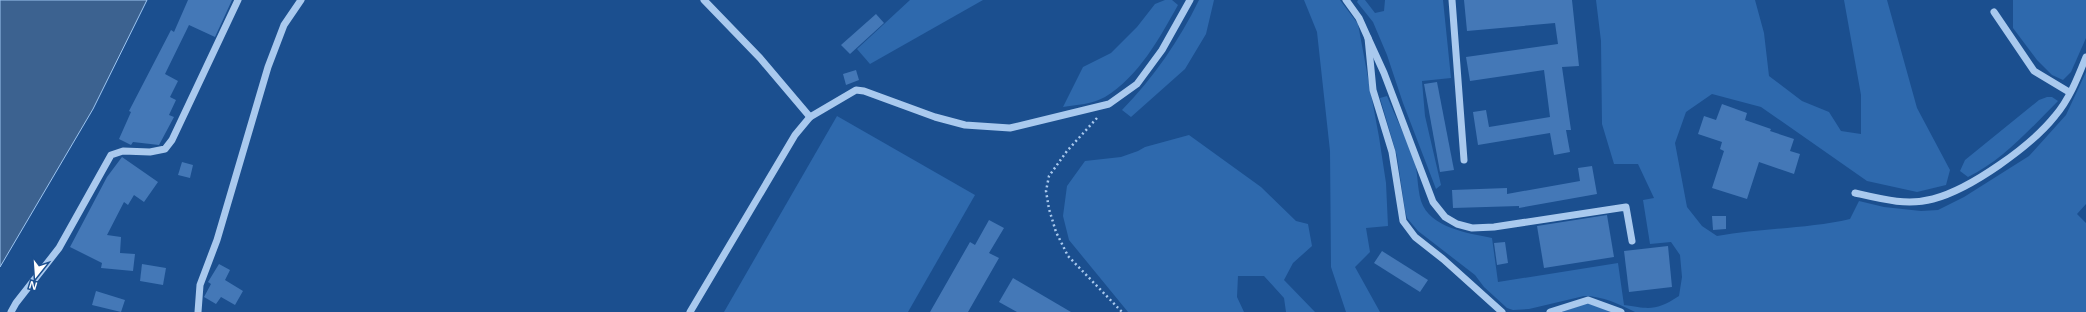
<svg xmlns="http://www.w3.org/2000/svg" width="2086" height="312" viewBox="0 0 2086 312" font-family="Helvetica,sans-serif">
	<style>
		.green { fill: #2e69ad }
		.water { fill: #3c6290; stroke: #9cc4f0 }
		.building { fill: #4478b7 }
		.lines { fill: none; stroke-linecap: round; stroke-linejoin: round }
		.path { stroke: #a9c9ee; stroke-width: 2.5; stroke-dasharray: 2 3; stroke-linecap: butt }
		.minor { stroke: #a9c9ee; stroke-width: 7 }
	</style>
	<rect width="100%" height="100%" fill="#1b4f8f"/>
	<g class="green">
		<polygon points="910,0 983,0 870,64 857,49"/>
		<path d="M1165,0h7l6,5c-19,34 -39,71 -73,92 -12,7 -29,8 -42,10l20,-40 28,-14 26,-26 18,-23z"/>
		<path d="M1199,0h15l-8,34 -21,35 -54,48 -9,-7c32,-33 57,-69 77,-110z"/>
		<polygon points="1304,0 1340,0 1358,24 1379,137 1386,183 1388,226 1366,228 1370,252 1355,267 1380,312 1346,312 1331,267 1330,151 1317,32"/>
		<polygon points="1358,0 1365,0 1375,13 1384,11 1385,0 1443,0 1451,78 1422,81 1425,116 1441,185 1436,189 1403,103 1387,55 1373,22 1357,2"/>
		<path d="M1596,0h159l9,33 5,43 33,25 27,11 12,19 20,3v-39l-17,-95h43l30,108 33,62 -4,15 -29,7 -50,-11 -106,-74 -49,-13 -26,18 -11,31 12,64 15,19 15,10c44,-8 90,-7 133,-17l9,-18 25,6 37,4 17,-1 26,-13 65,-41 37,-41 20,-43v132l-9,10 9,9v89h-451c-16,-8 -32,-16 -51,-16l-55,13 -16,1 -6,-2 -23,-21 -9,-12 -57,-44 -11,-13 -2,-8 -8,-54 -17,-58 7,-2c8,21 19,41 27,62 4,14 3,29 7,43 9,27 47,32 71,37l6,44 120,-19 6,42c26,4 32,6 55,-9l3,-19 -2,-22 -9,-13 -21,2 -7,-44 11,-2 -16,-34h-24l-12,-40 -1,-83z"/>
		<polygon points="2013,0 2086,0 2086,38 2071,72 2063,80 2052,75 2037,60 2013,28"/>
		<path d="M2047,97h5l6,4c-27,27 -56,60 -90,76l-8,-6 5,-11 74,-60z"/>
		<polygon points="837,116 975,195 908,312 724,312"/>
		<polygon points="1189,135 1261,187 1296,221 1308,224 1312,246 1293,263 1284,280 1315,312 1286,312 1284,298 1264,276 1238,276 1237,297 1244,312 1128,312 1069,240 1063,216 1067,186 1085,161 1121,157 1138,151 1145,147"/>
		<polygon points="1587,303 1612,312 1562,312"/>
	</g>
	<polygon class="water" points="0,0 147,0 93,109 0,267"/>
	<g class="building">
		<polygon points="188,0 232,0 215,37 189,25 165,74 178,81 170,97 176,100 169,115 174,117 159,145 133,142 131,145 119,139 131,112 129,111 171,30 174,32"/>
		<polygon points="1464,0 1572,0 1579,66 1562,67 1571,130 1566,130 1570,152 1554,155 1550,133 1478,145 1473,112 1486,110 1489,127 1550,117 1544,70 1470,81 1466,57 1558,44 1555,23 1467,31"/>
		<polygon points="876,14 884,23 850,54 841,45"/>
		<polygon points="856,70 859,80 846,85 843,74"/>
		<polygon points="1437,82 1454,170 1440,172 1424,84"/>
		<polygon points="1722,104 1747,113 1745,120 1771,129 1770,131 1794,139 1790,151 1800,154 1794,174 1759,162 1747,199 1712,188 1724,151 1720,149 1722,142 1698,134 1704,116 1716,120"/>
		<polygon points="122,157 158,182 144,202 134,195 128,205 124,202 107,235 121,237 120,253 135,254 133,271 101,268 102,263 70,247 107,177"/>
		<polygon points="182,162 193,165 190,178 178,175"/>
		<polygon points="1592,166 1597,194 1519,208 1519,206 1453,208 1452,190 1507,188 1507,194 1580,181 1578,168"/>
		<polygon points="1607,215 1614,257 1544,268 1537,226"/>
		<polygon points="1712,216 1726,216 1726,229 1713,230"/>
		<polygon points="989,220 1004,228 989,253 999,258 968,312 930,312 970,242 975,245"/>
		<polygon points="1505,242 1508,263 1497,265 1494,243"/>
		<polygon points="1668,246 1672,287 1629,292 1624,251"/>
		<polygon points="1382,251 1428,280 1420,292 1374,263"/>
		<polygon points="142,264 166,268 163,285 140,281"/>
		<polygon points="219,264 230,270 225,280 243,291 235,305 221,297 216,304 204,297 211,284 208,282"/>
		<polygon points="1013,278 1071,312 1017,312 999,302"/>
		<polygon points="96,291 125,300 121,312 92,305"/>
	</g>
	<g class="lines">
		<polyline class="path" points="1097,118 1067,151 1049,176 1046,191 1049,209 1056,232 1068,256 1122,312"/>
		<g class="minor">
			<polyline points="704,0 760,58 810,117 856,90 864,91 935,117 965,125 1010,128 1109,104 1137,84 1162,50 1190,0"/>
			<polyline points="1346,0 1359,18 1368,38 1373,90 1392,152 1403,221 1415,237 1443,259 1502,312"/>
			<polyline points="1452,0 1464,160"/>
			<polyline points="1994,12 2034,71 2069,92"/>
			<polyline points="1368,38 1384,73 1433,202 1445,217 1457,224 1472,228 1494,227 1626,207 1632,241"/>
			<path d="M1855,193c26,6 52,13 78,6 38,-10 98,-53 122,-83 14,-16 23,-39 31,-59"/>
			<polyline points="11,312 16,303 59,248 111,155 123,151 150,152 165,149 172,140 238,0"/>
			<polyline points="198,312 200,285 217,240 268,67 284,25 301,0"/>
			<polyline points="690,312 795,135 810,117"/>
			<polyline points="1550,312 1588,300 1621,312"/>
		</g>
	</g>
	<g transform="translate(36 276) rotate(197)" stroke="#1b4f8f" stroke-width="3" paint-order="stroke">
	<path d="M0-3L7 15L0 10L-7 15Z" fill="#ffffff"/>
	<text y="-6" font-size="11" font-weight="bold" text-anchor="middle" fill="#ffffff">N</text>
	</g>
</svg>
